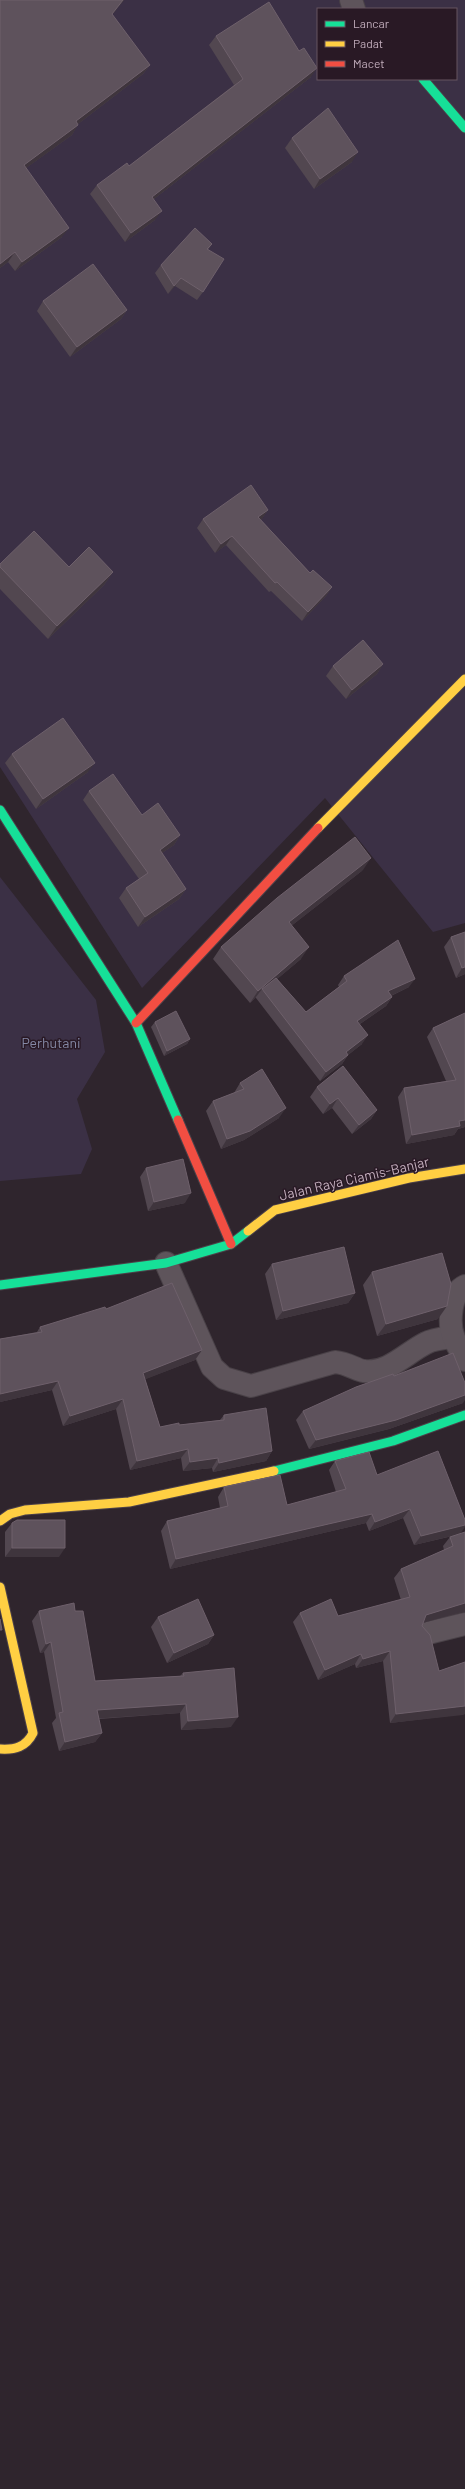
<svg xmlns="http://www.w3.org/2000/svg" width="465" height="2489" viewBox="0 0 465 2489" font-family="Barlow,sans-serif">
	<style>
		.green { fill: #3b3045; fill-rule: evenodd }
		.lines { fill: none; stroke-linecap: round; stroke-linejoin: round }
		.street-casing { stroke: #494147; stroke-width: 24 }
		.fast-casing { stroke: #4c4149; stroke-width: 11 }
		.slow-casing { stroke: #4c4149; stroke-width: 11 }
		.jam-casing { stroke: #4c4149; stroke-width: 11 }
		.street { stroke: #5e545b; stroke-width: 22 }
		.fast { stroke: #16e098; stroke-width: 9 }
		.slow { stroke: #ffcf43; stroke-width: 9 }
		.jam { stroke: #f24e42; stroke-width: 9 }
		.wall { fill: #524750 }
		.shaded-wall { fill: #3f353d }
		.building { fill: #5e525c; stroke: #6e606b }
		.labels { text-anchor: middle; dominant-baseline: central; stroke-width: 3; stroke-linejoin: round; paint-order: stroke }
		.park-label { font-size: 14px; fill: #8589a6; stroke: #291925 }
		.street-label { font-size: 14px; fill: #c2adbc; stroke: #291925 }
	</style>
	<rect width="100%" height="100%" fill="#2f252d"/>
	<g class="green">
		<path d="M0,0h465v923l-32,9 -108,-134 -183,190 -142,-221zM318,9h138v70h-138z"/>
		<polygon points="0,877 96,1000 105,1052 77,1099 92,1149 81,1174 0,1181"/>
	</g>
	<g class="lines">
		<g class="street-casing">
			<g id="street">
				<polyline points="351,0 354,9"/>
				<path d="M166,1263l46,104 12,11 27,8 84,-24c13,1 21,8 29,9 24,3 42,-18 62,-28 7,-4 19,-5 27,-6"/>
				<path d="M465,1286c-15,7 -17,38 -11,52 3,8 8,14 11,22"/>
				<polyline points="428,1633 465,1624"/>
			</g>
		</g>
		<g class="fast-casing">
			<g id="fast">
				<polyline points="423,79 465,128"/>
				<polyline points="0,810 136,1023 178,1120"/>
				<polyline points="0,1285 166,1263 231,1244 248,1231"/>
				<polyline points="274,1471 393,1441 465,1415"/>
			</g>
		</g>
		<g class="slow-casing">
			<g id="slow">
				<polyline points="318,828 465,679"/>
				<polyline points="248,1231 275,1210 409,1178 465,1169"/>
				<polyline points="0,1521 10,1514 25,1510 129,1502 274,1471"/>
				<path d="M0,1587l33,146c-7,14 -18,17 -33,16"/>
			</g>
		</g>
		<g class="jam-casing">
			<g id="jam">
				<polyline points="136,1023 318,828"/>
				<polyline points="178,1120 231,1244"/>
			</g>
		</g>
		<use href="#street" class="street"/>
		<use href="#fast" class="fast"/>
		<use href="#slow" class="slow"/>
		<use href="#jam" class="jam"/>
	</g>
	<g class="wall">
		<polygon points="0,0 124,0 112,15 150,65 143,74 78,124 72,135 26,168 62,237 15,271 8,262 0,268"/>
		<polygon points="216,36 311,77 154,199 155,220 125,242 90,194 97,185 129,166 234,85 209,45"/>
		<polygon points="292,138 352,162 314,189 285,148"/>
		<polygon points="212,244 208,250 203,292 197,300 175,286 168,294 155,273 161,265"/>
		<polygon points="43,301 127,310 121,319 70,357 37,311"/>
		<polygon points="268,510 261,520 310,573 332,587 326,596 302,621 271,591 269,592 226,545 215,553 197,528 203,519"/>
		<polygon points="0,564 69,567 113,572 104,585 48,639 0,589"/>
		<polygon points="383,664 377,674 346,699 326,676 333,666"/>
		<polygon points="12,754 88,772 36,809 5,763"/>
		<polygon points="89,791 142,815 180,835 174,845 162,853 186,889 179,899 138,927 119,898 126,888 139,879 83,800"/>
		<polygon points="363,870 291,926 301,959 277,979 306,1012 339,987 338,985 344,976 409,987 391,996 392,997 386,1006 360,1024 362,1044 348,1055 342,1064 320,1081 256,998 256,997 250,1003 213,959 221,947"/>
		<polygon points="465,932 465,974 456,978 444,947 451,937"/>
		<polygon points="465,1013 465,1127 458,1129 454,1135 406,1144 398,1097 404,1088 446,1081 427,1037 433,1028"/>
		<polygon points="155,1022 190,1039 187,1044 164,1056 151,1027"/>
		<polygon points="240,1083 279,1118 244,1140 221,1149 206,1111 213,1101 234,1093"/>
		<polygon points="317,1087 377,1110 371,1119 352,1134 332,1108 323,1114 310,1097"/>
		<polygon points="146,1168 185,1203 148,1211 140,1177"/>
		<polygon points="272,1264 355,1293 348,1303 276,1320 265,1274"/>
		<polygon points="372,1272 438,1319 377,1336 363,1285"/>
		<polygon points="106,1309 202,1350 195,1360 145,1379 160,1427 220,1420 224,1415 272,1451 266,1461 213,1472 212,1468 183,1471 181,1458 130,1470 116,1409 63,1426 52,1390 0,1402 0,1339 37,1332 40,1327"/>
		<polygon points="394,1376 463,1403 389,1429 309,1449 296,1420 303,1411"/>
		<polygon points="335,1461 377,1475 460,1534 465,1532 465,1612 462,1612 423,1623 422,1626 439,1671 465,1662 465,1714 390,1723 383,1661 356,1668 355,1664 318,1680 293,1622 300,1613 338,1616 401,1600 394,1578 401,1569 444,1550 443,1546 450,1537 457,1535 414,1545 403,1518 369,1531 366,1523 170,1569 161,1531 167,1521 220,1508 218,1497 224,1487 287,1505 336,1492 329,1470"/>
		<polygon points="12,1523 59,1557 5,1557 5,1532"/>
		<polygon points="39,1611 75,1611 95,1681 180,1676 183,1673 231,1727 181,1730 180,1713 99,1719 102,1733 95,1742 59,1751 52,1723 56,1718 44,1652 40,1653 32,1621"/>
		<polygon points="158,1617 214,1635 208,1644 167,1663 151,1627"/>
	</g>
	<g class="shaded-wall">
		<polygon points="123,0 124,0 105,24 112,14"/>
		<polygon points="150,65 143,74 69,131 76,121"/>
		<polygon points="317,68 311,77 145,206 152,197"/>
		<polygon points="78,125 72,135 18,174 24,165"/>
		<polygon points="358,152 352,162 314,189 320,179"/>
		<polygon points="162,211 155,220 125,242 131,233"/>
		<polygon points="69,228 62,237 15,271 22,262"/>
		<polygon points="15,252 8,262 0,268 0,264"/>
		<polygon points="181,278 175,286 168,294 174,286"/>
		<polygon points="127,310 121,319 70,357 77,347"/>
		<polygon points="268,510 262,519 252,526 258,517"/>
		<polygon points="232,536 226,545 215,553 221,544"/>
		<polygon points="113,572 104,585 48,639 57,626"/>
		<polygon points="332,587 326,596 302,621 308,612"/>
		<polygon points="383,664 377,674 346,699 352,690"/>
		<polygon points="95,763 88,772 36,809 43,799"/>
		<polygon points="180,835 174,845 153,859 160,850"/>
		<polygon points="371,858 363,870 281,934 289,922"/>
		<polygon points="186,889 179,899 138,927 145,917"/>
		<polygon points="309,947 301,959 263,991 262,989 256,997 250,1003 258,991"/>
		<polygon points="465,967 465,974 456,978 462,968"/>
		<polygon points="415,979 409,987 382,1000 388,991"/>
		<polygon points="392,997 386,1006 351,1030 357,1021"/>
		<polygon points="368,1035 362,1044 348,1055 342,1064 320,1081 326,1072 346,1052"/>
		<polygon points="190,1039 187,1044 164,1056 167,1051"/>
		<polygon points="338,1098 332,1108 323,1114 330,1104"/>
		<polygon points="286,1108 279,1118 244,1140 221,1149 227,1139"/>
		<polygon points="377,1110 371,1119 352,1134 359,1125"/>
		<polygon points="465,1120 465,1127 458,1129 454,1135 406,1144 412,1135"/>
		<polygon points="191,1193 185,1203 148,1211 154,1202"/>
		<polygon points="355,1293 348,1303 276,1320 283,1311"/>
		<polygon points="447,1306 438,1319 377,1336 386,1324"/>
		<polygon points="202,1350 195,1360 136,1383 143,1373"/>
		<polygon points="58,1381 52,1390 0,1402 0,1394"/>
		<polygon points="465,1395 465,1400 463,1403 389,1429 309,1449 316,1440"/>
		<polygon points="123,1399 116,1409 63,1426 70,1416"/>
		<polygon points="188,1449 181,1458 130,1470 137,1461"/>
		<polygon points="272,1451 266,1461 213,1472 219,1463"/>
		<polygon points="218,1458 212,1468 183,1471 190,1462"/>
		<polygon points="410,1509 403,1518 369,1531 375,1522"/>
		<polygon points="372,1514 366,1523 170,1569 176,1559"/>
		<polygon points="465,1525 465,1527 460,1534 414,1545 421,1536"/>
		<polygon points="12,1548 65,1548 59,1557 5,1557"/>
		<polygon points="465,1603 465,1612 462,1612 419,1624 426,1615"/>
		<polygon points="214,1635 208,1644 167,1663 174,1653"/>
		<polygon points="51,1642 44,1652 40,1653 46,1644"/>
		<polygon points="390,1651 383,1661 356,1668 363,1659"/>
		<polygon points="361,1654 355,1664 318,1680 325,1670"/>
		<polygon points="186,1704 180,1713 90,1719 97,1710"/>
		<polygon points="465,1706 465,1714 463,1715 390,1723 396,1714"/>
		<polygon points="238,1717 231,1727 181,1730 188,1721"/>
		<polygon points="102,1733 95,1742 59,1751 65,1742"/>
	</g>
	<g class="building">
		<polygon points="0,0 123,0 112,14 150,65 76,121 78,125 24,165 69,228 22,262 15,252 0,264"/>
		<polygon points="269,2 299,51 304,48 317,68 152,197 162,211 131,233 97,185 127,163 129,166 243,79 216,36"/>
		<polygon points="328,108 358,152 320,179 292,138"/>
		<polygon points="195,228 212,244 207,249 224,259 203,292 181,278 174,286 161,265"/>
		<polygon points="93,264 127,310 77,347 43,301"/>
		<polygon points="251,485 268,510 258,517 310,573 313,570 332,587 308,612 277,582 275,583 232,536 221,544 203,519"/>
		<polygon points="34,531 69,567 89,547 113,572 57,626 0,567 0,564"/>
		<polygon points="363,640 383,664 352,690 333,666"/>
		<polygon points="63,718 95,763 43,799 12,754"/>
		<polygon points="113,774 142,815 158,803 180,835 160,850 186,889 145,917 126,888 148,873 89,791"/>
		<polygon points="355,837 371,858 289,922 309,947 258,991 221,947 277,898"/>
		<polygon points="465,932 465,967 462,968 451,937"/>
		<polygon points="398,940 415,979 388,991 392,997 357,1021 368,1035 346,1052 348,1055 326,1072 262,989 276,978 306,1012 347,981 344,976"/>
		<polygon points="176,1011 190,1039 167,1051 155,1022"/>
		<polygon points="465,1013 465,1120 459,1121 460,1126 412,1135 404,1088 456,1080 433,1028"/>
		<polygon points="343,1066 377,1110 359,1125 338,1098 330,1104 317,1087"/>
		<polygon points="262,1069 286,1108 250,1131 227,1139 213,1101 244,1089 240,1083"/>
		<polygon points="183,1159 191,1193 154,1202 146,1168"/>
		<polygon points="344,1247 355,1293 283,1311 272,1264"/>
		<polygon points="442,1253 451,1284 447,1306 386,1324 372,1272"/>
		<polygon points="172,1283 202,1350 143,1373 160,1427 179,1423 179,1425 224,1420 224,1415 266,1408 272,1451 219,1463 218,1458 190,1462 188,1449 137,1461 123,1399 70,1416 58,1381 0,1394 0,1339 42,1332 40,1327 105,1307 106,1309"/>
		<polygon points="453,1353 465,1383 465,1395 396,1420 316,1440 303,1411 356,1387 393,1374 394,1376"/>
		<polygon points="438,1451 465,1520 465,1525 421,1536 410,1509 375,1522 372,1514 176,1559 167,1521 228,1506 224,1487 280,1475 287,1505 346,1489 335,1461 369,1452 377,1475"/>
		<polygon points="17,1520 65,1520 65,1548 12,1548 12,1523"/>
		<polygon points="465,1532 465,1603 426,1615 422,1626 430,1635 439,1671 465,1662 465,1706 396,1714 390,1651 363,1659 361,1654 325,1670 300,1613 331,1599 338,1616 410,1597 401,1569 453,1546 450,1537"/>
		<polygon points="198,1599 214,1635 174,1653 158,1617"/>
		<polygon points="74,1603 75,1611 83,1611 95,1681 184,1676 183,1673 234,1668 238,1717 188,1721 186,1704 97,1710 102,1733 65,1742 59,1713 63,1712 51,1642 46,1644 39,1611"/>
		<polygon points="0,1619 2,1630 0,1630"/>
	</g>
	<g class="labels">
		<g class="park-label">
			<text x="51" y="1042">Perhutani</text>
		</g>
		<g class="street-label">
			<text transform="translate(354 1178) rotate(-13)">Jalan Raya Ciamis-Banjar</text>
		</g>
	</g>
	<rect x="317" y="8" width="140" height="72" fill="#291925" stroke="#665461"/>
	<rect x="325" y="21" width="20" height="6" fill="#16e098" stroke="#665461"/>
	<text x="353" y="28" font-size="12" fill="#c2adbc">Lancar</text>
	<rect x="325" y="41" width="20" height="6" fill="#ffcf43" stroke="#665461"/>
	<text x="353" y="48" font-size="12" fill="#c2adbc">Padat</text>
	<rect x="325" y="61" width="20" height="6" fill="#f24e42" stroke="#665461"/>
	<text x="353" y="68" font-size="12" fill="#c2adbc">Macet</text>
</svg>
